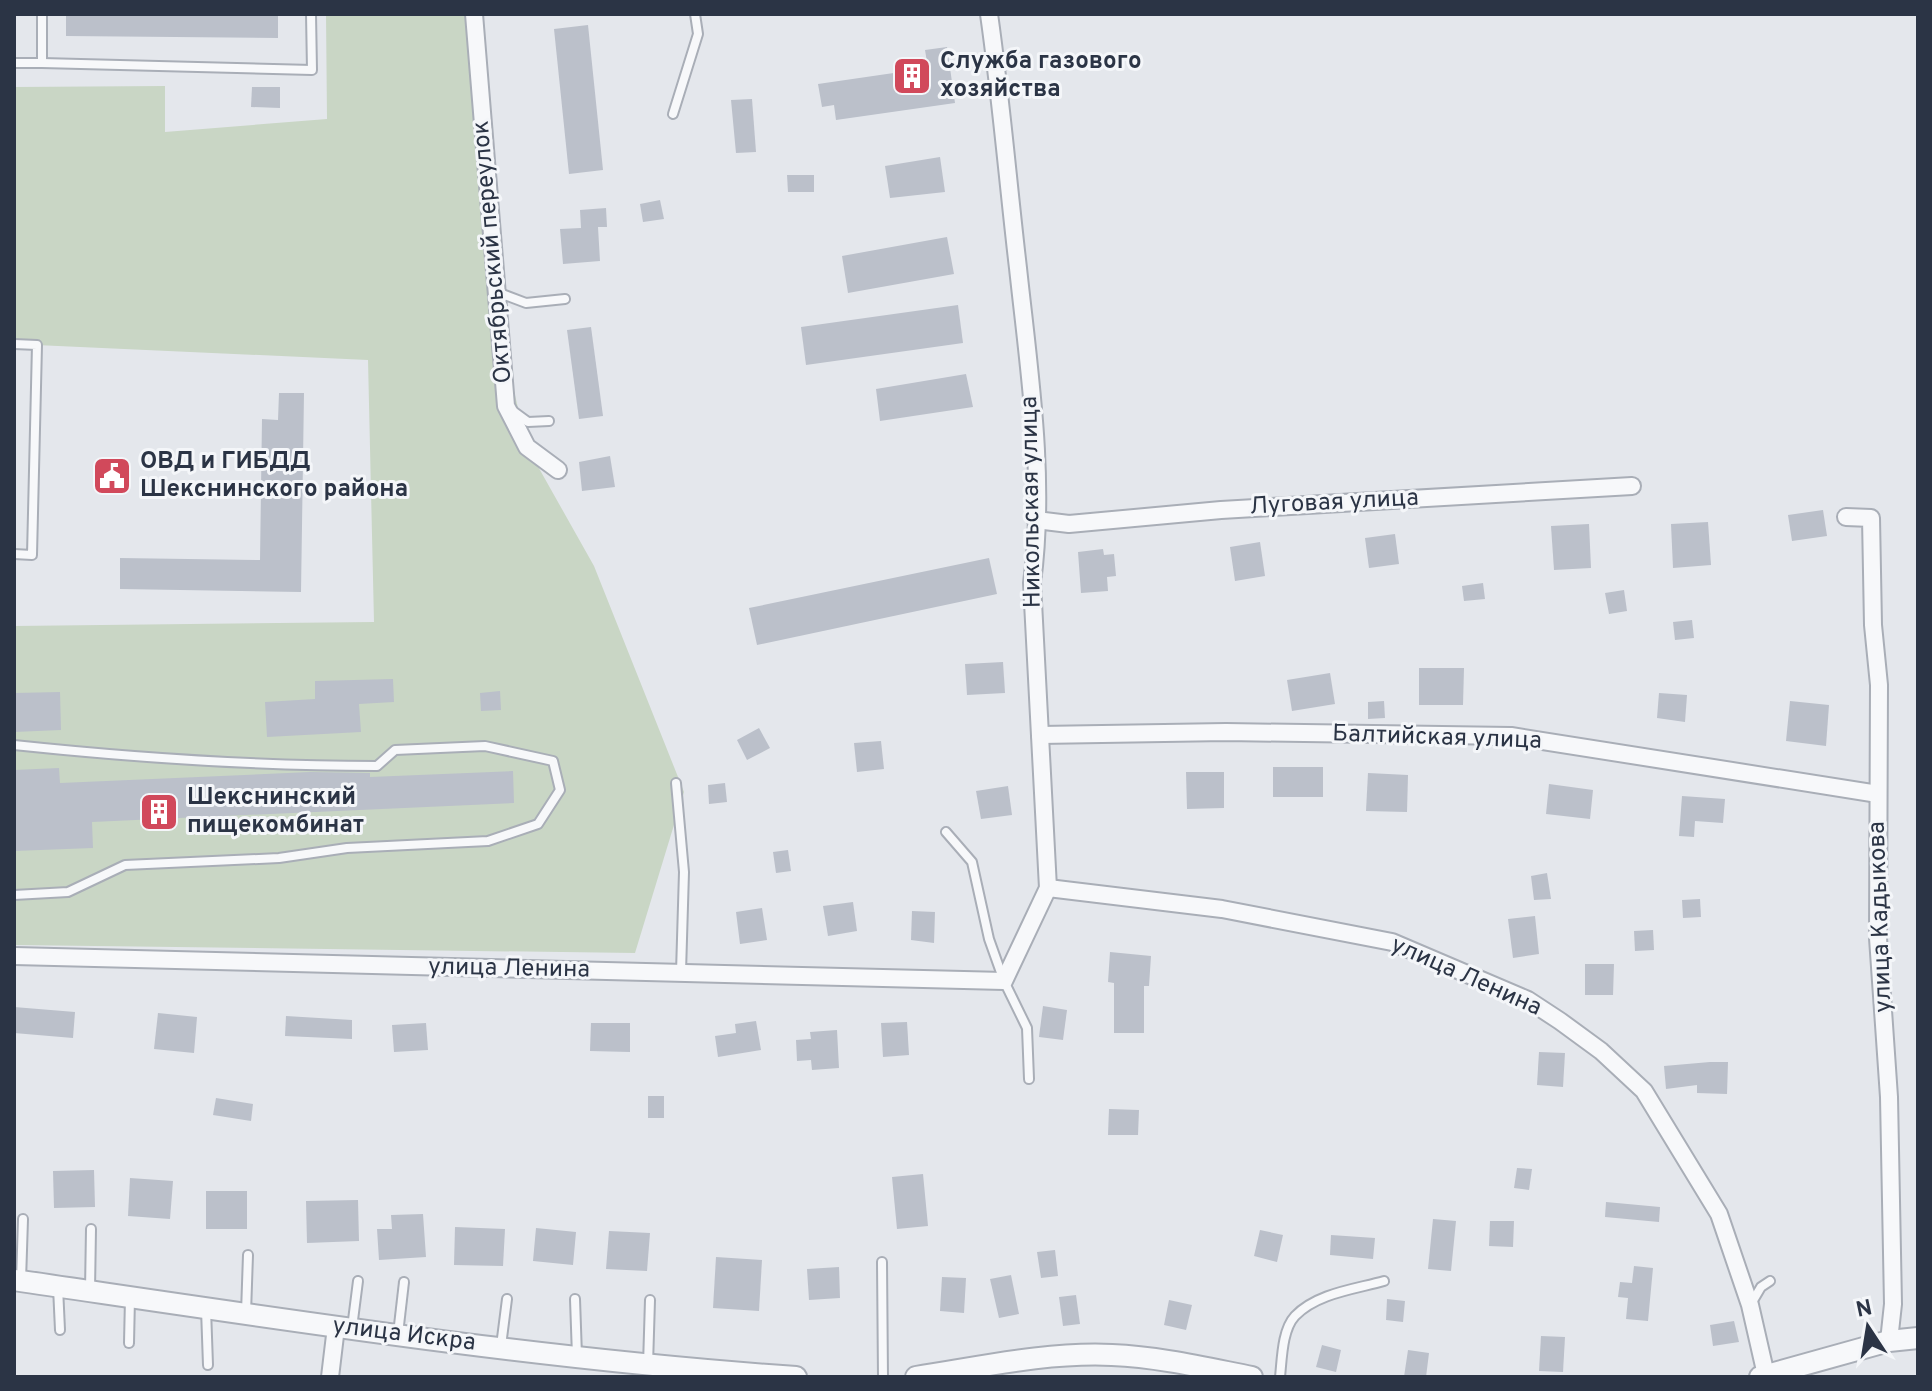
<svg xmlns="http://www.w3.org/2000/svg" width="1932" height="1391" viewBox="0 0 1932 1391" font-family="Overpass,sans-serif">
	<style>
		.green { fill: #c9d6c5 }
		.building { fill: #bbc0ca }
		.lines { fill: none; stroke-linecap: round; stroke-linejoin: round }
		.service-casing { stroke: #a9aeb7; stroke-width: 12 }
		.minor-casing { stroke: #a9aeb7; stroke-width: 20 }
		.tertiary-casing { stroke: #a9aeb7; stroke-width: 24 }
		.service { stroke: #f7f8fa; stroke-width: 8 }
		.minor { stroke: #f7f8fa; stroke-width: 16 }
		.tertiary { stroke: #f7f8fa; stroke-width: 20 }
		.labels { text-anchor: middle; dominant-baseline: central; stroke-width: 6; stroke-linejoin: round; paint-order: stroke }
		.poi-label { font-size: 24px; font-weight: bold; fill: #2b3445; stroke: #f4f6f9; text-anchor: start }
		.street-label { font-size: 24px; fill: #2b3445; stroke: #f4f6f9 }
	</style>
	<rect width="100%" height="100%" fill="#e4e7ec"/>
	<polygon class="green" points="326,14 466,14 493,300 527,447 594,566 684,792 635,953 14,945 14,626 374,622 368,360 14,344 14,87 165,86 165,132 327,119"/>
	<g class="building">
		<polygon points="66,14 278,14 278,38 66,36"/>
		<polygon points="588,25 603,170 569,174 554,29"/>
		<polygon points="947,47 955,103 836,120 834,105 822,107 818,84 928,68 925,50"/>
		<polygon points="252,87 280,87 280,108 251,107"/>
		<polygon points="752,99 756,152 736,153 731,100"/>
		<polygon points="940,157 945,192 890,198 885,166"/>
		<polygon points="787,175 814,175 814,192 788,192"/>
		<polygon points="660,200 664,219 643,222 640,204"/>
		<polygon points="606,208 607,227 598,227 600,261 563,264 560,229 581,228 580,210"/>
		<polygon points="947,237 954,274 848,293 842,256"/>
		<polygon points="958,305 963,343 806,365 801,327"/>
		<polygon points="591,327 603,416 579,419 567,330"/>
		<polygon points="966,374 973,407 880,421 876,389"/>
		<polygon points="279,393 304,393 301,592 120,589 120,558 260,560 262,419 278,420"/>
		<polygon points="610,456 615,487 582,491 579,462"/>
		<polygon points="1823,510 1827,536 1792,541 1788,515"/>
		<polygon points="1708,522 1711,565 1673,568 1671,524"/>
		<polygon points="1589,524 1591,568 1554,570 1551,526"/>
		<polygon points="1395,534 1399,564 1369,568 1365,538"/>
		<polygon points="1260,542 1265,576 1235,581 1230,547"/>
		<polygon points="1103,549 1104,555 1114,554 1116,576 1107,577 1108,591 1081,593 1078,552"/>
		<polygon points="989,558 997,594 757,645 749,608"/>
		<polygon points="1483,583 1485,599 1464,601 1462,586"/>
		<polygon points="1624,590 1627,611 1609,614 1605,593"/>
		<polygon points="1692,620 1694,638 1675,640 1673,622"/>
		<polygon points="1003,662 1005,693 967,695 965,664"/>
		<polygon points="1419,668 1464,668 1463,705 1419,705"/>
		<polygon points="1330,673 1335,704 1292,711 1287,680"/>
		<polygon points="393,679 394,702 359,704 361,732 267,737 265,702 315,699 315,681"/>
		<polygon points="500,691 501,710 481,711 480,693"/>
		<polygon points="60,692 61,730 14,732 14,693"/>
		<polygon points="1659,693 1687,695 1685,722 1657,718"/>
		<polygon points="1384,701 1385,718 1368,719 1368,702"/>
		<polygon points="1790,701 1829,705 1826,746 1786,741"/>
		<polygon points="759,728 770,748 747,760 737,740"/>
		<polygon points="881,741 884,769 857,772 854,743"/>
		<rect x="1273" y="767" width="50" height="30"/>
		<polygon points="59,768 60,783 310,772 370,773 370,777 513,771 514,803 92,822 93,848 14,851 14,770"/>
		<polygon points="1186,772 1224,772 1224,808 1187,809"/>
		<polygon points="1368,773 1408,775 1407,812 1366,811"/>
		<polygon points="725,783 727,802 709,804 708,785"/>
		<polygon points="1549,784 1593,790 1590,819 1546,814"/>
		<polygon points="1008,786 1012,815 981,819 976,791"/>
		<polygon points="1682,796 1725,799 1723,823 1695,821 1694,837 1679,836"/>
		<polygon points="788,850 791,871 776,873 773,852"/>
		<polygon points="1547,873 1551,899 1534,900 1531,876"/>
		<polygon points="1700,899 1701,917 1683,918 1682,900"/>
		<polygon points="853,902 857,931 828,936 823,906"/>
		<polygon points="762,908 767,940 740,944 736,912"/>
		<polygon points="912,911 935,912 934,943 911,940"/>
		<polygon points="1535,916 1539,954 1513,958 1508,919"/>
		<polygon points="1653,930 1654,950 1635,951 1634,931"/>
		<polygon points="1110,952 1151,956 1149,986 1144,986 1144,1033 1114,1033 1114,983 1108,982"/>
		<polygon points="1585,964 1614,964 1613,995 1585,995"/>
		<polygon points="1043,1006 1067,1010 1063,1040 1039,1037"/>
		<polygon points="14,1007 75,1012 73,1038 14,1033"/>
		<polygon points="158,1013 197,1017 194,1053 154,1049"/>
		<polygon points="286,1016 352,1020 352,1039 285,1036"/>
		<polygon points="756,1021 761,1050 718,1057 715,1036 736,1033 735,1024"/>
		<polygon points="907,1022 909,1055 883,1057 881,1023"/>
		<polygon points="426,1023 428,1050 394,1052 392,1025"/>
		<polygon points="591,1023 630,1023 630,1052 590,1051"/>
		<polygon points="837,1030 839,1068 812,1070 811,1060 797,1061 796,1040 811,1039 810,1032"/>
		<polygon points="1539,1052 1565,1053 1563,1087 1537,1085"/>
		<polygon points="1710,1062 1728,1062 1727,1094 1697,1093 1697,1085 1666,1089 1664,1066"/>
		<rect x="648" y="1096" width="16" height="22"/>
		<polygon points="216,1098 253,1104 251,1121 213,1115"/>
		<polygon points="1109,1109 1139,1110 1138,1135 1108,1135"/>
		<polygon points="1517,1168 1532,1169 1529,1190 1514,1188"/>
		<polygon points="94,1170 95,1207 54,1208 53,1171"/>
		<polygon points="923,1174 928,1226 897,1229 892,1177"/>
		<polygon points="130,1178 173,1181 170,1219 128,1216"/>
		<rect x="206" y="1191" width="41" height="38"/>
		<polygon points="358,1200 359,1241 307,1243 306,1201"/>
		<polygon points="1606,1202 1660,1207 1659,1222 1605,1217"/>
		<polygon points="423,1214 426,1257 379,1260 377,1229 392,1229 391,1215"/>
		<polygon points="1433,1219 1456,1221 1451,1271 1428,1269"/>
		<polygon points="1490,1221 1514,1221 1513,1247 1489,1246"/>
		<polygon points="455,1227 505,1229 503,1266 454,1265"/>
		<polygon points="536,1228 576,1232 573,1265 533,1261"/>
		<polygon points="1260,1230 1283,1235 1277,1262 1254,1256"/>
		<polygon points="609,1231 650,1233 647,1271 606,1269"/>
		<polygon points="1331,1235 1375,1238 1373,1259 1330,1255"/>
		<polygon points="1055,1250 1058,1276 1041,1278 1037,1252"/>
		<polygon points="716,1257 762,1260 759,1311 713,1308"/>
		<polygon points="1634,1266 1653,1268 1648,1321 1626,1319 1628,1298 1618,1297 1620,1282 1632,1283"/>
		<polygon points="839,1267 840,1298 809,1300 807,1269"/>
		<polygon points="1011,1275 1019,1314 999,1318 990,1279"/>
		<polygon points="942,1277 966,1278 964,1313 940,1311"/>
		<polygon points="1076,1295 1080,1324 1063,1326 1059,1297"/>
		<polygon points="1387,1299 1405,1301 1403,1322 1386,1320"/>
		<polygon points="1169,1300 1192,1305 1186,1330 1164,1325"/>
		<polygon points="1734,1321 1739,1342 1713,1346 1710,1325"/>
		<polygon points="1541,1336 1565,1337 1563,1372 1539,1371"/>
		<polygon points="1322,1345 1341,1350 1336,1372 1316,1367"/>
		<polygon points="1408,1350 1429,1353 1426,1377 1404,1377"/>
	</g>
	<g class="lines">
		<g class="service-casing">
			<g id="service">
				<polyline points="14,63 42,63 42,14"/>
				<polyline points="42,63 312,70 311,14"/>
				<polyline points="673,114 698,34 695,14"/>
				<polyline points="497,292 526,303 565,299"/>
				<polyline points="14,344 37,345 32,555 14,554"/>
				<polyline points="513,411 528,422 549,421"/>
				<path d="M14,745c123,13 239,21 363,21l18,-16 90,-4 68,15 7,29 -22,34 -50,17 -141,7 -68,10 -154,7 -57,27 -54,3"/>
				<polyline points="676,783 684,872 681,972"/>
				<polyline points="946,832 972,862 989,939 1004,981 1027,1028 1029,1079"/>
				<polyline points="882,1262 883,1377"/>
				<polyline points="21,1281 23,1219"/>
				<polyline points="58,1287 60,1330"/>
				<polyline points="90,1290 91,1229"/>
				<polyline points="575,1299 577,1356"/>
				<polyline points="1751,1304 1761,1287 1770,1281"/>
				<polyline points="206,1309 208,1365"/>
				<polyline points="246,1313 248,1255"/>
				<polyline points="352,1328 358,1281"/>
				<polyline points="398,1334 404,1282"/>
				<polyline points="129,1343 130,1298"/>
				<polyline points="501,1346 507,1299"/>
				<polyline points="648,1365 650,1300"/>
				<path d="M1280,1377c2,-18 2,-47 15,-61 22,-23 61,-27 89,-35"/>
			</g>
		</g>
		<g class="minor-casing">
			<g id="minor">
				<polyline points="474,14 506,406 527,447 558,470"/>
				<polyline points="1846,517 1871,518 1873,625 1879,685 1878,938 1889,1097 1893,1304 1889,1341"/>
				<polyline points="1036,520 1069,524 1221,510 1632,486"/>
				<polyline points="1040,735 1226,732 1511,736 1878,794"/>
				<polyline points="1048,888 1222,909 1392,942 1528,1000 1560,1021 1601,1051 1644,1091 1719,1214 1750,1305 1766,1375"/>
				<path d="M14,956l990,25 44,-93 -16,-305c14,-105 -3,-212 -14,-315 -10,-85 -17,-170 -29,-254"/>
				<polyline points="330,1377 336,1327"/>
			</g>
		</g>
		<g class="tertiary-casing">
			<g id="tertiary">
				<path d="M14,1280c260,38 520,79 782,97"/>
				<path d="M916,1377c65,-10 131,-25 196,-22 48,2 94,13 140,22"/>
				<polyline points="1760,1377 1889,1341 1918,1338"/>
			</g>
		</g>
		<use href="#service" class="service"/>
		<use href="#minor" class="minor"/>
		<use href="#tertiary" class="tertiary"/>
	</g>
	<defs>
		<g id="building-square" transform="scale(2)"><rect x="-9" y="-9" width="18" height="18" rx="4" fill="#d1495b" stroke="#f4f6f9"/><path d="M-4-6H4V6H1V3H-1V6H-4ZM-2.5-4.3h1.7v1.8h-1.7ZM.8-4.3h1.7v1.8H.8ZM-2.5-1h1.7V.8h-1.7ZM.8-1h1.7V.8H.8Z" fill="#fff"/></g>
		<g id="civic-square" transform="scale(2)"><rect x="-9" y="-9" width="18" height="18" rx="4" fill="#d1495b" stroke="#f4f6f9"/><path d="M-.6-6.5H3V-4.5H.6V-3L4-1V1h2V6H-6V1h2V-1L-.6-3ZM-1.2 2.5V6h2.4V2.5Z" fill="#fff"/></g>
	</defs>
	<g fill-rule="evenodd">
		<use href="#building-square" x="912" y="76"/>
		<use href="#civic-square" x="112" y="476"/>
		<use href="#building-square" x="159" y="812"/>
	</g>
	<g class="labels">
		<g class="poi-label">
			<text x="940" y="62">Служба газового<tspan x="940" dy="28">хозяйства</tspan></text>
			<text x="140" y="462">ОВД и ГИБДД<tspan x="140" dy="28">Шекснинского района</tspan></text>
			<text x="187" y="798">Шекснинский<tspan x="187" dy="28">пищекомбинат</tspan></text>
		</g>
		<g class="street-label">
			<text transform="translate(493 252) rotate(-95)">Октябрьский переулок</text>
			<text transform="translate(1032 502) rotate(-91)">Никольская улица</text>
			<text transform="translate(1334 503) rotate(-3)">Луговая улица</text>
			<text transform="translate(1437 738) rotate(2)">Балтийская улица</text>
			<text transform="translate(1881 917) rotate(-92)">улица Кадыкова</text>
			<text transform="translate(509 969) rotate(1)">улица Ленина</text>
			<text transform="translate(1466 977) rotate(24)">улица Ленина</text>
			<text transform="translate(404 1335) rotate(7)">улица Искра</text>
		</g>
	</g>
	<rect width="1932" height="1391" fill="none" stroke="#2b3445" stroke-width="32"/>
	<g transform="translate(1868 1327) rotate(348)" stroke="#f4f6f9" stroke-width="6" paint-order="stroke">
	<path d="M0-6L14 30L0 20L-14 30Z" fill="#2b3445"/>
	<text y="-12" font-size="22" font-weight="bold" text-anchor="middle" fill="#2b3445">N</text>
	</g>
</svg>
